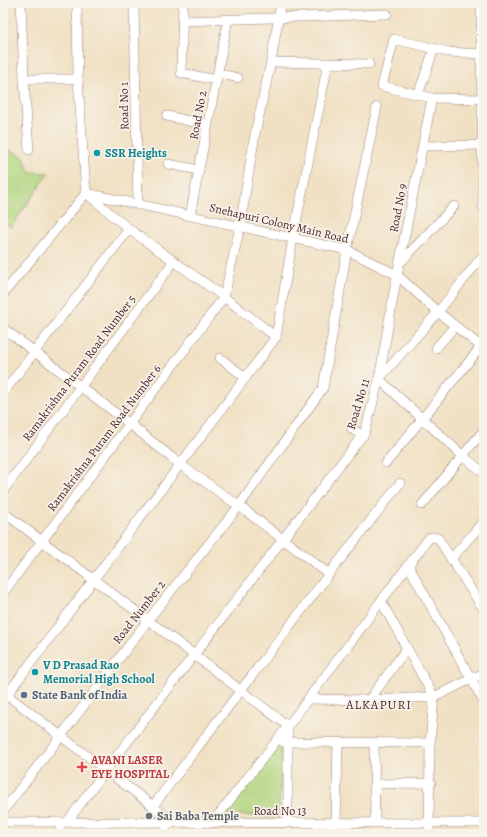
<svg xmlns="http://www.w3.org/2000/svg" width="487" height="837" viewBox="0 0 487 837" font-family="Alegreya,serif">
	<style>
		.green { fill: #b0d47e; stroke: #7d7a54 }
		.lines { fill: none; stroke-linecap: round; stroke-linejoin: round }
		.minor-casing { stroke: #9e8078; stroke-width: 10 }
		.minor { stroke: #fff; stroke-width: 9 }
		.culture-dot { fill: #0f9aa8; stroke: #f7f3e8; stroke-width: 1.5 }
		.service-dot { fill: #5c6f8a; stroke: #f7f3e8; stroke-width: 1.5 }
		.health-dot { fill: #e0444e; stroke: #f7f3e8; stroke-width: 1.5 }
		.worship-dot { fill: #6b7280; stroke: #f7f3e8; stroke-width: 1.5 }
		.labels { text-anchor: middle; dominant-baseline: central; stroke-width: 3.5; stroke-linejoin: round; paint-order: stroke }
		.street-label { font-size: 12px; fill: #4a1f2b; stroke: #f7f3e8 }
		.culture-label { font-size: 12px; font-weight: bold; fill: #0d838f; stroke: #f7f3e8; text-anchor: start }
		.service-label { font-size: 12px; font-weight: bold; fill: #4e5e75; stroke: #f7f3e8; text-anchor: start }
		.health-label { font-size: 12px; font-weight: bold; fill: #be3a42; stroke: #f7f3e8; text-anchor: start }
		.worship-label { font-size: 12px; font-weight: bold; fill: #5b616d; stroke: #f7f3e8; text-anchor: start }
		.neighbourhood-label { font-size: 13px; letter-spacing: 1px; fill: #4a1f2b; stroke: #f7f3e8 }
	</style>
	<rect width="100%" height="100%" fill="#f7f3e8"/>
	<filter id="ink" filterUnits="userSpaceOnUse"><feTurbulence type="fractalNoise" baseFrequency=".025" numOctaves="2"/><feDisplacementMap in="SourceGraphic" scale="8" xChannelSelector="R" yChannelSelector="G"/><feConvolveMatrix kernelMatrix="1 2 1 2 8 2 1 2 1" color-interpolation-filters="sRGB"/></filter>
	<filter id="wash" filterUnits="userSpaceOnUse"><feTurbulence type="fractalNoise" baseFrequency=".012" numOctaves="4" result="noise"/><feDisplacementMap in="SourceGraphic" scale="16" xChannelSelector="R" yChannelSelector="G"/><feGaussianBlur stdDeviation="0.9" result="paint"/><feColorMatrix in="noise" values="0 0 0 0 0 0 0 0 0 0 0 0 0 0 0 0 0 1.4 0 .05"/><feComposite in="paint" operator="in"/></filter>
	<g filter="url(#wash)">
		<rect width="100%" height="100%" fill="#f1e1c4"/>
		<g class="green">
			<polygon points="3,147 24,157 29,172 49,173 11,227 3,221"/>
			<polygon points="282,740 279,818 226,814"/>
		</g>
	</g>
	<g filter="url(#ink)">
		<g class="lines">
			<g class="minor-casing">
				<g id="minor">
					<polyline points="21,3 24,79 29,150"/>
					<polyline points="77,3 78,79 86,193 129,229 224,297 276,337"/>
					<polyline points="183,3 181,73 217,80"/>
					<polyline points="481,3 483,207"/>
					<polyline points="134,6 138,205"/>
					<polyline points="183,21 387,14"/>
					<polyline points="481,54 449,52 394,39 382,86 432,98 481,99"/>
					<polyline points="271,62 369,64"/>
					<polyline points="218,73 238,78"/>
					<polyline points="24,79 78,79"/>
					<polyline points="418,95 434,49"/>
					<polyline points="167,116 208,125"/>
					<polyline points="423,146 484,145"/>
					<polyline points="168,164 199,170"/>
					<polyline points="86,193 347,250 397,275 438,312 484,349"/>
					<polyline points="190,216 228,19"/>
					<polyline points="484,254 438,312 379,379 462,455 484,473"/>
					<polyline points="400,263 454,206"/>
					<polyline points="3,294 86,193"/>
					<polyline points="3,328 130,424 181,465 239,506 329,574"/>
					<polyline points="436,348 455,326"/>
					<polyline points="220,358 246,378"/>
					<polyline points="3,393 129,229"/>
					<polyline points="352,429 363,436"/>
					<polyline points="386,463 484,343"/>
					<polyline points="3,491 174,261"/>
					<polyline points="422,505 484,430"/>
					<polyline points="3,512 148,620 288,726 288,823"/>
					<polyline points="451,559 484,521"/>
					<polyline points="408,565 484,702"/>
					<polyline points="3,593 224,297 240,227 255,134 271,62 281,3"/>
					<polyline points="381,601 434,697 430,743 429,834"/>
					<polyline points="3,692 153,806 173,823"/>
					<polyline points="308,699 369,700 434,697 484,673"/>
					<polyline points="3,700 276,337 293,238 328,63"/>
					<polyline points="369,700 407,648"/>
					<polyline points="283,742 430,743"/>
					<polyline points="374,743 375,823"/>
					<polyline points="375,784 431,783"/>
					<polyline points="153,806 329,574 400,483"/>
					<polyline points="3,811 61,736 148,620 239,506 323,388 347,250 377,107"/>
					<polyline points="3,822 484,823"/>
					<polyline points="67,822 106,770 365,432 379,379 397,275 432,98"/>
					<polyline points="212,823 288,726 381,601 429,538 434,537 438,538 484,610"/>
					<polyline points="336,823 338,743"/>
					<polyline points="60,834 60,822"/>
					<polyline points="166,834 166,822"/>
				</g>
			</g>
			<use href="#minor" class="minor"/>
		</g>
	</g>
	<g class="culture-dot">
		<circle cx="97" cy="153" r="4"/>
		<circle cx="35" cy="672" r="4"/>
	</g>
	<circle class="service-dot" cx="24" cy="695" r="4"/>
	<path class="health-dot" d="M80 761h4v4h4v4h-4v4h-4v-4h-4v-4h4z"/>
	<circle class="worship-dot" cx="149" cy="816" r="4"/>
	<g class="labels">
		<g class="street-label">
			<text transform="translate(124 106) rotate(-91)">Road No 1</text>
			<text transform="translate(198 115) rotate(-79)">Road No 2</text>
			<text transform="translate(398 208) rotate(-79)">Road No 9</text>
			<text transform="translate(279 223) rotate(13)">Snehapuri Colony Main Road</text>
			<text transform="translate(79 368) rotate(-53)">Ramakrishna Puram Road Number 5</text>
			<text transform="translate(358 404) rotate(-73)">Road No 11</text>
			<text transform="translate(104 438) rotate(-53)">Ramakrishna Puram Road Number 6</text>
			<text transform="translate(139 612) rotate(-52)">Road Number 2</text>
			<text x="280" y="811">Road No 13</text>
		</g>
		<g class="culture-label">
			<text x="105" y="153">SSR Heights</text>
			<text x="43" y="665">V D Prasad Rao<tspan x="43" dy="14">Memorial High School</tspan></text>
		</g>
		<g class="service-label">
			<text x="32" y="695">State Bank of India</text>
		</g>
		<g class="health-label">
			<text x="91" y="760">AVANI LASER<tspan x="91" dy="14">EYE HOSPITAL</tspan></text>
		</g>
		<g class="worship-label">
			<text x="157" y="816">Sai Baba Temple</text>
		</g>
		<g class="neighbourhood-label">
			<text x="379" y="704">ALKAPURI</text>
		</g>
	</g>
	<rect width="487" height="837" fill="none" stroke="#f7f3e8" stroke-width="16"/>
</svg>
